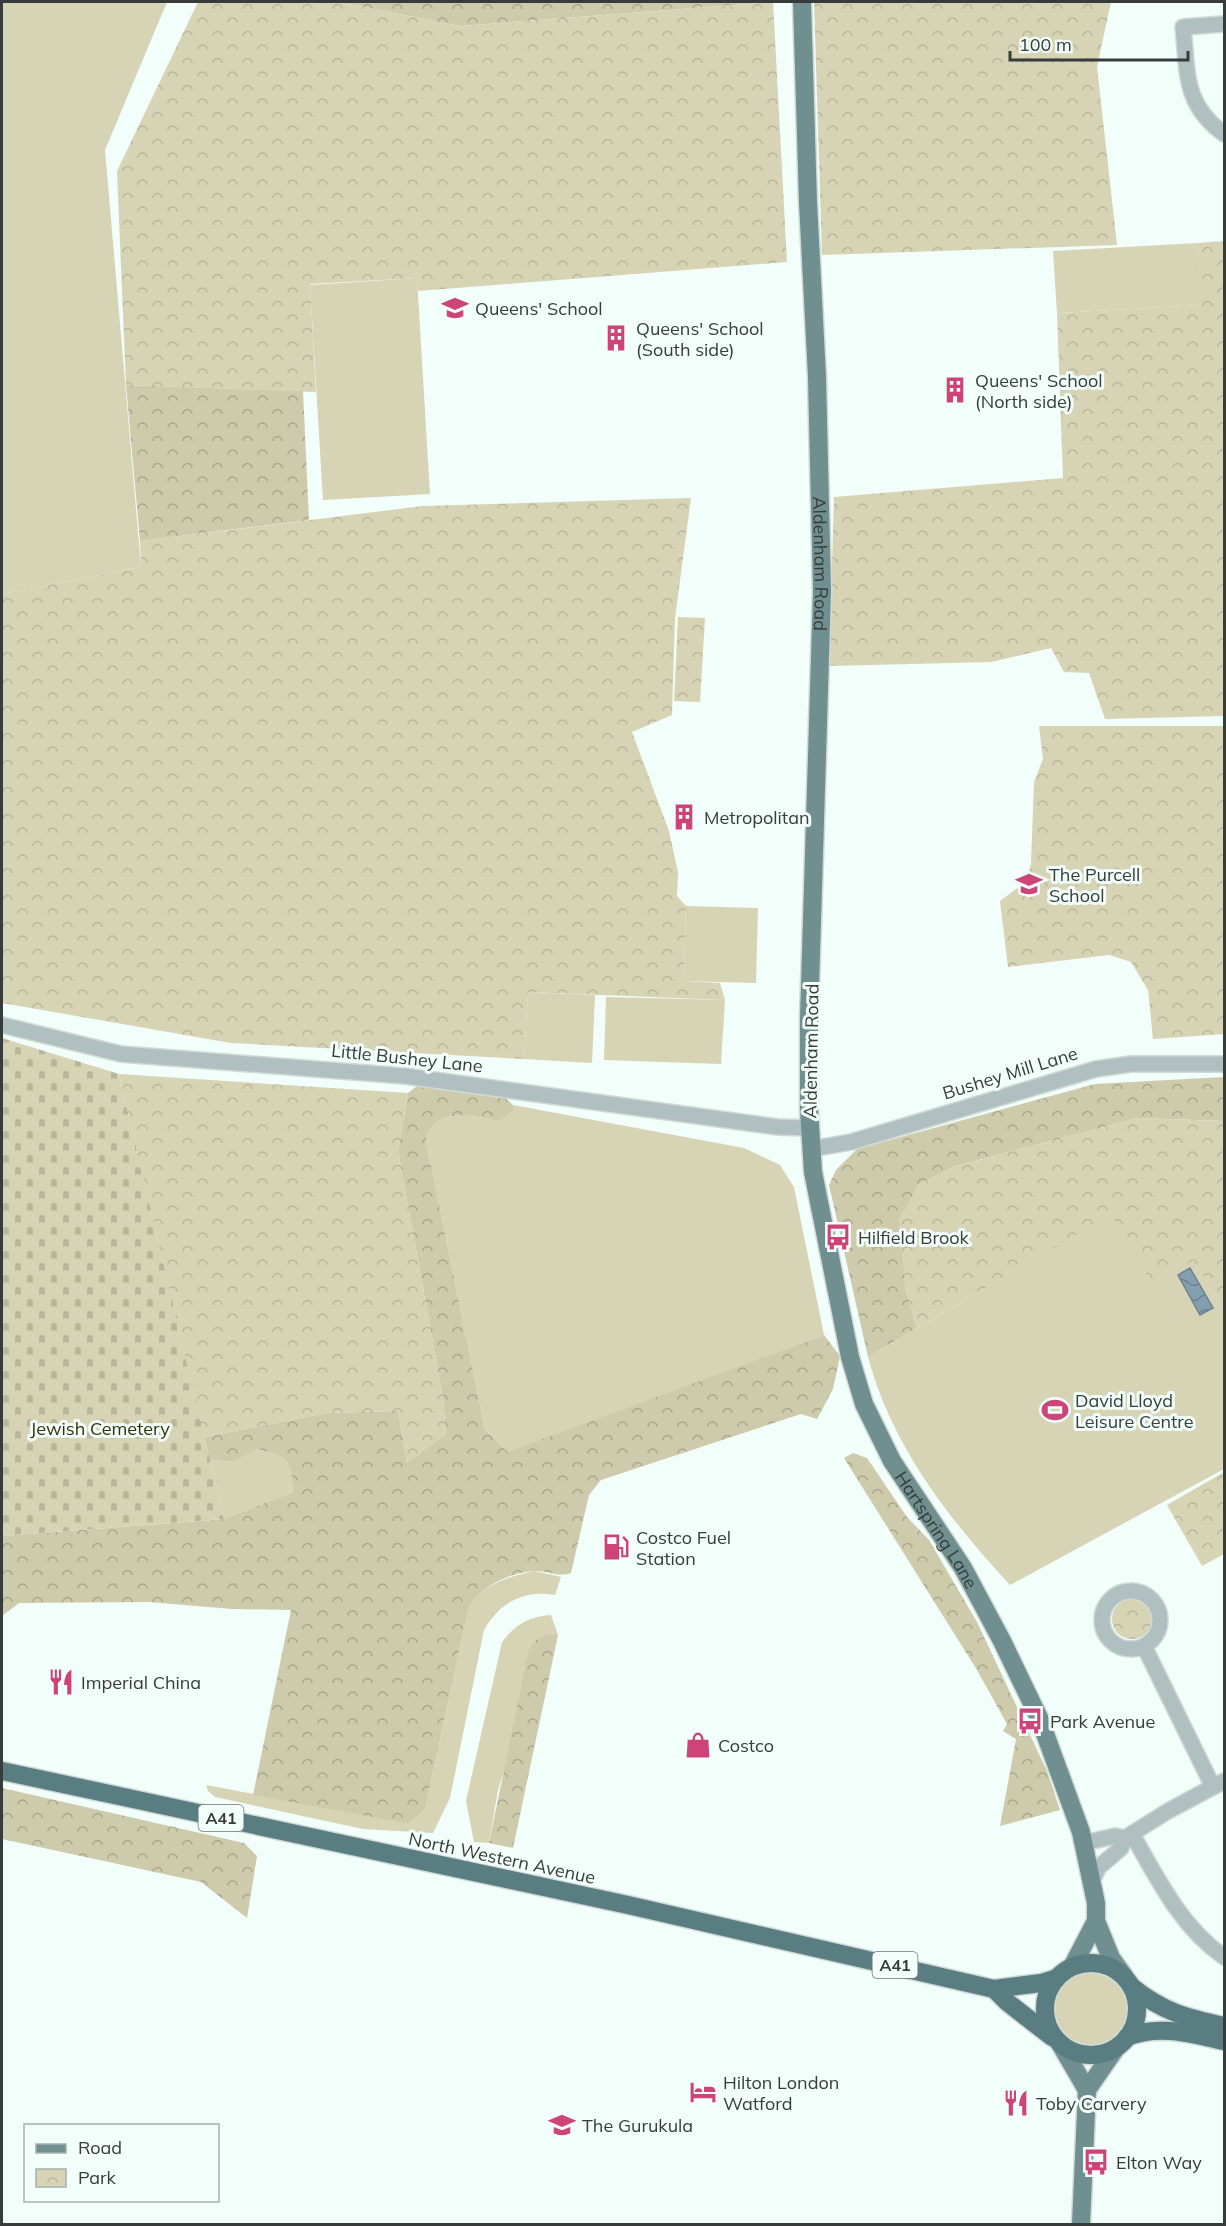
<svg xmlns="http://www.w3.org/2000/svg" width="1226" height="2226" viewBox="0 0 1226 2226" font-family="Mulish,sans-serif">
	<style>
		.green { fill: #d7d3b5 }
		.forest { fill: url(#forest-crowns) }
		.cemetery { fill: url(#cemetery-stones) }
		.park { fill: url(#park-crowns) }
		.water { fill: url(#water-waves); stroke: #6c818d; stroke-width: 1.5 }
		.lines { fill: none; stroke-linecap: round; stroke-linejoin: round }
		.minor-casing { stroke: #d0dbd7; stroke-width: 18 }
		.major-casing { stroke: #d0dbd7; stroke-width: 21 }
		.highway-casing { stroke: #d0dbd7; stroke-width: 21 }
		.minor { stroke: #b0c0c1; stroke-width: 15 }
		.major { stroke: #708f91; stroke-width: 18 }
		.highway { stroke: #597d80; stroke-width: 18 }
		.labels { text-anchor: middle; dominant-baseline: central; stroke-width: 6; stroke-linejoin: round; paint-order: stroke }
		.shield { fill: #f1fef9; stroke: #6f7673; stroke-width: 1.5 }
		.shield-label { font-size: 16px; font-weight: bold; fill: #373c3a }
		.poi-label { font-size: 18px; fill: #373c3a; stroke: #f1fef9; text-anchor: start }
		.street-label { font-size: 18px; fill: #373c3a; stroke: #f1fef9 }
		.park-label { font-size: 18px; fill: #353008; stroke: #f1fef9 }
	</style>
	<defs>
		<pattern id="forest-crowns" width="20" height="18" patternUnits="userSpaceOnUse" patternTransform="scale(1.5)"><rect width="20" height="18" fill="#cecbac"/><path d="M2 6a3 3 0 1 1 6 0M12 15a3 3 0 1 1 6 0" fill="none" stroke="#a8a68d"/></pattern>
		<pattern id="cemetery-stones" width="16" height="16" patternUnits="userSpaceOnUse" patternTransform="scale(1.5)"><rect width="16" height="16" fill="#d7d3b5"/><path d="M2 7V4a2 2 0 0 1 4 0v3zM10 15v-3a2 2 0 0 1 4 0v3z" fill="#b9b69c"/></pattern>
		<pattern id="park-crowns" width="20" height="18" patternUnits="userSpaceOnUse" patternTransform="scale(1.5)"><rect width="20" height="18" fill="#d7d3b5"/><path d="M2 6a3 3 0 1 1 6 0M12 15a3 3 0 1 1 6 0" fill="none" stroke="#b9b69c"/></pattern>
		<pattern id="water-waves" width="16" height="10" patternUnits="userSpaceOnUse" patternTransform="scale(1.5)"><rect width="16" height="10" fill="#839fb0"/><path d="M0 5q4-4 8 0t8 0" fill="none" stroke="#6c8390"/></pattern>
	</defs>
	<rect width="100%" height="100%" fill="#f1fef9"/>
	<g class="green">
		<polygon points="2,2 167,2 105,150 141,567 2,594"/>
		<polygon points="1198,243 1202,305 1057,313 1053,251"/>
		<polygon points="417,278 430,494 323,500 310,285"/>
		<polygon points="686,906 758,908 756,983 684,981"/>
		<polygon points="528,992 595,995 592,1063 524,1059"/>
		<polygon points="606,997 725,1000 721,1064 604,1060"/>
		<path d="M513,1105l231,43 36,17 14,22 30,148 -315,118 -24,-24 -59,-288c8,-36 47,-25 74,-20l13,-10z"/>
		<path d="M1111,1214l40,67 43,-22 30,53v157l-214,116c-62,-67 -118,-139 -142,-228z"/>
		<path d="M257,1449c31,8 34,10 36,43l-69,27 -14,-59 25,2z"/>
		<path d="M535,1571l26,6 -6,18c-32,-6 -55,8 -71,35l-34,168 -17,35 -70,-4 -148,-32 -7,-6 -2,-6 203,39 16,-15 44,-203c16,-23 39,-29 66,-35z"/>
		<path d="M551,1615l7,20h-11l-49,155 -9,53 -15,-1 -8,-41 36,-159c14,-18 26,-25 49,-27z"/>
		<circle cx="1091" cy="2009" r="36"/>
	</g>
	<g class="forest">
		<polygon points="338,2 774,2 460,26"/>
		<polygon points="126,385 303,391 309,520 140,541"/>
		<polygon points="1224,1077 1224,1121 1138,1118 956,1166 918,1185 905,1287 917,1328 868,1357 829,1185 836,1170 857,1149 1095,1084"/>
		<path d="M417,1086l87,11 9,8v6l-13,10c-27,-5 -66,-16 -74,20l59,288 23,23 316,-117 16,21 -7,33 -16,30 -16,-5 -200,66 -12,15 -18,78c-14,5 -23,-3 -37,-2 -26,2 -51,15 -65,35l-44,203 -16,15 -156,-29 38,-185 -59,-1 -83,-7 -130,1 -17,13v-80l222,-17 69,-27c-2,-33 -5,-35 -36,-43l-22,13 -25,-2 -6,-23 122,-24 72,-2 9,51 39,-28 -3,-36 -45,-247 10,-58z"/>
		<polygon points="853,1453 867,1458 907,1517 929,1540 977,1622 1047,1771 1060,1810 1000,1826 1016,1739 1003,1731 1007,1724 977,1670 844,1458"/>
		<polygon points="547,1635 558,1635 513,1848 489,1843 529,1649 537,1639"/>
		<polygon points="2,1788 244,1843 257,1856 247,1918 201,1882 2,1839"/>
	</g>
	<polygon class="cemetery" points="2,1038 119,1074 224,1519 2,1536"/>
	<g class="park">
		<polygon points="198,2 338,2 460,26 773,2 787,262 418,291 417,278 310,284 316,392 126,385 117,171"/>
		<polygon points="814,2 1111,2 1097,67 1117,245 822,255"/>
		<polygon points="1224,241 1224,716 1105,719 1089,673 1064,672 1051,648 991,662 829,666 834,497 1063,478 1057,313 1201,305 1198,243"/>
		<polygon points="691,498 675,618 672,715 632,732 669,831 678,872 677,896 686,906 684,981 720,983 725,1000 528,992 524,1059 231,1043 2,1003 2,594 141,567 140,541 423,506"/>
		<polygon points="678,617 705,618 700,702 674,701"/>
		<polygon points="1039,726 1224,726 1224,1034 1153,1039 1148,990 1131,962 1109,955 1008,967 1000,901 1026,882 1031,864 1034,782 1043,759"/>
		<polygon points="119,1074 408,1093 398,1151 443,1398 446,1434 407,1462 398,1411 326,1413 204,1437"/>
		<polygon points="1138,1118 1224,1121 1224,1312 1194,1260 1151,1282 1111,1215 917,1328 905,1287 899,1219 918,1185 956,1166"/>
		<polygon points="1224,1472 1224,1554 1202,1566 1167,1505"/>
		<circle cx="1132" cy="1619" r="20"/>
	</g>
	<polygon class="water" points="1190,1268 1213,1308 1200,1315 1178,1275"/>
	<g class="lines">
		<g class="minor-casing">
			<g id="minor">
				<path d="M1224,24l-41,3c5,46 0,77 41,107"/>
				<polyline points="2,1025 121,1054 405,1076 778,1127 810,1128"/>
				<polyline points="811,1149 851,1142 1096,1069 1131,1064 1224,1064"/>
				<circle cx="1131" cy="1620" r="29"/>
				<polyline points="1144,1646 1213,1787"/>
				<path d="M1132,1834c26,45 48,92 92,123"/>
				<polyline points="1084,1843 1115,1836 1125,1838"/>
				<polyline points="1091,1883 1099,1867 1121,1848 1125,1838 1168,1811 1224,1781"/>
			</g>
		</g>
		<g class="major-casing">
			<g id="major">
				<path id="s1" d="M802,2l6,200 9,175 5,214 -13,428v91l4,62 37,185 14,47 28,57 71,107 39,73 38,79 41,112 15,71v18l15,37 13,18"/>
				<polyline points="1072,1967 1096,1921"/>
				<polyline points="1059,2042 1087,2090 1081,2224"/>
				<polyline points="1087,2090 1116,2048"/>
			</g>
		</g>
		<g class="highway-casing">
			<g id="highway">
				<polyline points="2,1771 628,1905 994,1989 1041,1983 1057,1978"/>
				<circle cx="1091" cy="2009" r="46"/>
				<path d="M1132,1987c31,25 55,31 92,39"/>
				<polyline points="994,1989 1007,2002 1052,2037"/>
				<path d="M1127,2037c32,-13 65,-3 97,4"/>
			</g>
		</g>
		<use href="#minor" class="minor"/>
		<use href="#major" class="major"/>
		<use href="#highway" class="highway"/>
	</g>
	<defs>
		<g id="school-bare" transform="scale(2.07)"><path d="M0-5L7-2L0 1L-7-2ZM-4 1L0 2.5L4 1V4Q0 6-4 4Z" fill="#ce4378" stroke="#f1fef9" stroke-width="2.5" paint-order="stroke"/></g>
		<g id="building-bare" transform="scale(2.07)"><path d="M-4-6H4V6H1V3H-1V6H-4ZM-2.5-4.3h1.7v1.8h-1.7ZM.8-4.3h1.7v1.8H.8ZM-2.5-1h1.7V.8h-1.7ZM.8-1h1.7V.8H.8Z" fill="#ce4378" stroke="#f1fef9" stroke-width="2.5" paint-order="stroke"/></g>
		<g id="bus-bare" transform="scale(2.07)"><path d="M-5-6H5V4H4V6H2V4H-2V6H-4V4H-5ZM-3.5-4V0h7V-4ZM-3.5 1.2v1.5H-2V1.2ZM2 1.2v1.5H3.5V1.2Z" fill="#ce4378" stroke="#f1fef9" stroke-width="2.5" paint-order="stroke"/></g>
		<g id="stadium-bare" transform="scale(2.07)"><path d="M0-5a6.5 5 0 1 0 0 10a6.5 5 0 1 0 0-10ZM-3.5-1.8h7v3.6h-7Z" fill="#ce4378" stroke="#f1fef9" stroke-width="2.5" paint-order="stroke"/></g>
		<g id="fuel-bare" transform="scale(2.07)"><path d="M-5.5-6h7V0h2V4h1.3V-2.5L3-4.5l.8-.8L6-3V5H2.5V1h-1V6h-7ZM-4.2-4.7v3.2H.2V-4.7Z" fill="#ce4378" stroke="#f1fef9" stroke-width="2.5" paint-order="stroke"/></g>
		<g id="restaurant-bare" transform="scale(2.07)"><path d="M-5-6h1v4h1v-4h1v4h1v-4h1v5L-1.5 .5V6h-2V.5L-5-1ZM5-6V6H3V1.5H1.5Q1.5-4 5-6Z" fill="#ce4378" stroke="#f1fef9" stroke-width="2.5" paint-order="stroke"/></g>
		<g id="shop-bare" transform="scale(2.07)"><path d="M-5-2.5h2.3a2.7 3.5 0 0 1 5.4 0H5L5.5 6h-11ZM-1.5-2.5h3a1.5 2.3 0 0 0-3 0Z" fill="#ce4378" stroke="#f1fef9" stroke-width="2.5" paint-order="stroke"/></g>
		<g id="hotel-bare" transform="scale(2.07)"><path d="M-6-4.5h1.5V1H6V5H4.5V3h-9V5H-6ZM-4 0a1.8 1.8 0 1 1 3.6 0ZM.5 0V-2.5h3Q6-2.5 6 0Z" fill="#ce4378" stroke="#f1fef9" stroke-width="2.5" paint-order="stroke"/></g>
	</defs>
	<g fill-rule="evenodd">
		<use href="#school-bare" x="455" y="308"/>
		<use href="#building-bare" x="616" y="338"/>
		<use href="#building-bare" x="955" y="390"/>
		<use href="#building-bare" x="684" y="817"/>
		<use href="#school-bare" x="1029" y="884"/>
		<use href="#bus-bare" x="838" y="1237"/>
		<use href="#stadium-bare" x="1055" y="1410"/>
		<use href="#fuel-bare" x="616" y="1547"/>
		<use href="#restaurant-bare" x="61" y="1682"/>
		<use href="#bus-bare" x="1030" y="1721"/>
		<use href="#shop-bare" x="698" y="1745"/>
		<use href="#hotel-bare" x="703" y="2092"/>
		<use href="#restaurant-bare" x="1016" y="2103"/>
		<use href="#school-bare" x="562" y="2125"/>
		<use href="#bus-bare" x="1096" y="2162"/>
	</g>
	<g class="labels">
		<g class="shield">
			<rect x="198.5" y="1805" width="45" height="26" rx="4.5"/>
			<rect x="872.5" y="1952" width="45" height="26" rx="4.5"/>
		</g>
		<g class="shield-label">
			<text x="221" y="1818">A41</text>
			<text x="895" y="1965">A41</text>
		</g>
		<g class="poi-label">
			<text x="475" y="308">Queens' School</text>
			<text x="636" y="328">Queens' School<tspan x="636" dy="21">(South side)</tspan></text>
			<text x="975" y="380">Queens' School<tspan x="975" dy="21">(North side)</tspan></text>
			<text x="704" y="817">Metropolitan</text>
			<text x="1049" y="874">The Purcell<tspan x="1049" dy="21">School</tspan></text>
			<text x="858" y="1237">Hilfield Brook</text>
			<text x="1075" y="1400">David Lloyd<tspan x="1075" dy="21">Leisure Centre</tspan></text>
			<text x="636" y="1537">Costco Fuel<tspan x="636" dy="21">Station</tspan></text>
			<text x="81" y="1682">Imperial China</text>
			<text x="1050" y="1721">Park Avenue</text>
			<text x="718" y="1745">Costco</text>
			<text x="723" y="2082">Hilton London<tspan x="723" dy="21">Watford</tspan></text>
			<text x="1036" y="2103">Toby Carvery</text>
			<text x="582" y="2125">The Gurukula</text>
			<text x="1116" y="2162">Elton Way</text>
		</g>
		<g class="street-label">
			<text stroke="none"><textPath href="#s1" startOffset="562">Aldenham Road</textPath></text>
			<text transform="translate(811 1051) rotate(-89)">Aldenham Road</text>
			<text transform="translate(407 1058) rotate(6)">Little Bushey Lane</text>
			<text transform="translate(1010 1073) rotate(-17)">Bushey Mill Lane</text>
			<text stroke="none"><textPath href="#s1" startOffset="1554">Hartspring Lane</textPath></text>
			<text transform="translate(502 1858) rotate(12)">North Western Avenue</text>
		</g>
		<g class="park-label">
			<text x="100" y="1428">Jewish Cemetery</text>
		</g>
	</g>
	<rect width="1226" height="2226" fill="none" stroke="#373c3a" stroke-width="6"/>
	<rect x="24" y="2124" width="195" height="78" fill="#f1fef9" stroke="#a7b0ad" stroke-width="1.5"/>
	<rect x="36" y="2144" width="30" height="9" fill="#708f91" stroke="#a7b0ad" stroke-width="1.5"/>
	<text x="78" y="2154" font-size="18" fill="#373c3a">Road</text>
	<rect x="36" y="2169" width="30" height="18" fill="url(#park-crowns)" stroke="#a7b0ad" stroke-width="1.5"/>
	<text x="78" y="2184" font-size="18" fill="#373c3a">Park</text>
	<path d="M1010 51v9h178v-9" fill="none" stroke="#373c3a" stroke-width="3"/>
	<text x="1019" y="51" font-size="18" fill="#373c3a" stroke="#f1fef9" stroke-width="4.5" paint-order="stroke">100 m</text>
</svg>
